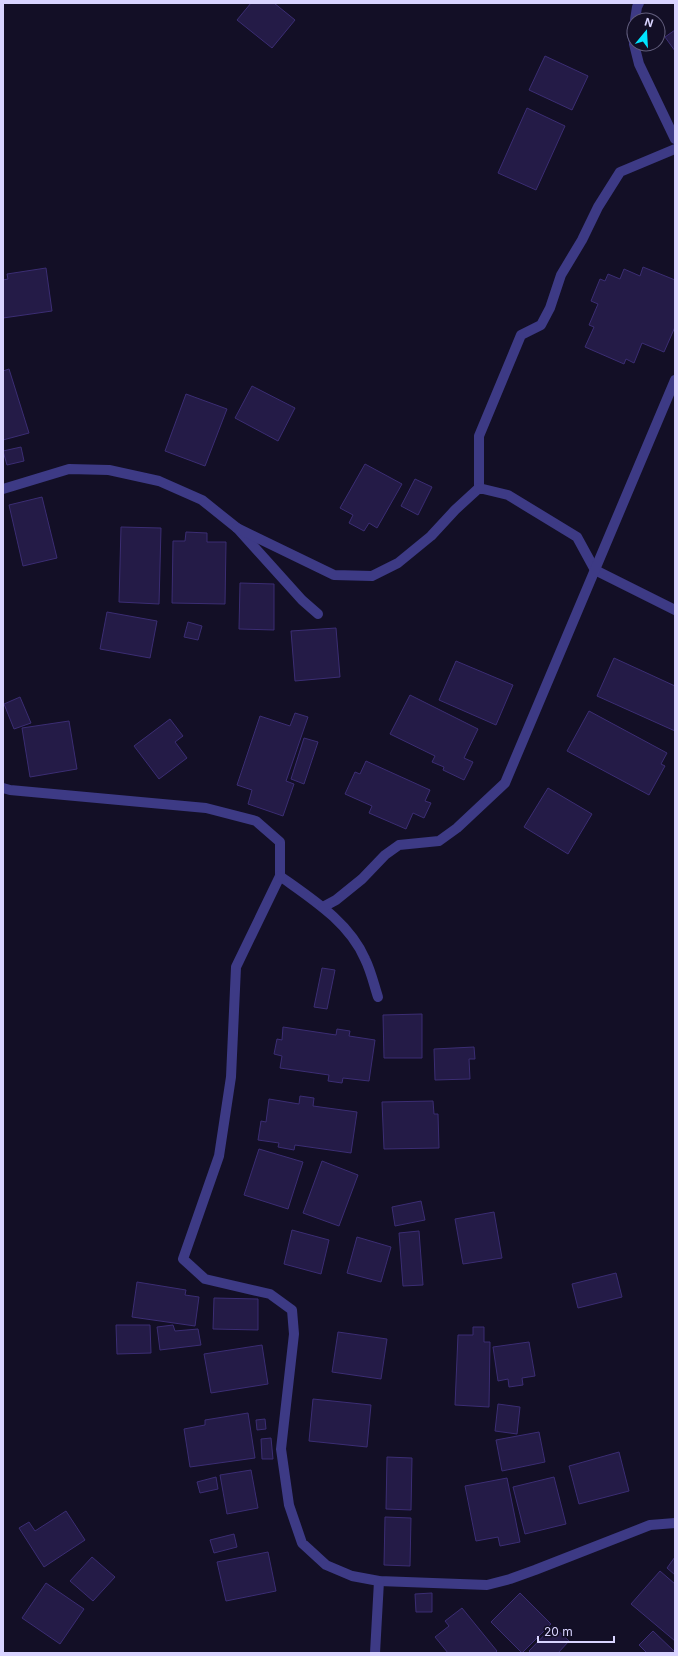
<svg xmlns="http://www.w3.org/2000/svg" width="678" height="1656" viewBox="0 0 678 1656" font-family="Inter,sans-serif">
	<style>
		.building { fill: #241b47; stroke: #3b2d73 }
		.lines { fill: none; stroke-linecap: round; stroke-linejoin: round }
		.minor { stroke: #3d3a85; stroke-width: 10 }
	</style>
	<rect width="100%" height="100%" fill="#130f26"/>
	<g class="building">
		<polygon points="251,3 274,3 295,20 272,48 237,20"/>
		<polygon points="675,30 675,51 665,37"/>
		<polygon points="545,56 588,76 572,110 529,90"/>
		<polygon points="527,108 565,126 536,190 498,173"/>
		<polygon points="643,267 675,280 675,327 664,352 642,343 634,363 626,359 624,364 585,347 594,327 589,325 598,304 591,301 600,279 605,281 608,274 620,279 624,269 640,276"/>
		<polygon points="46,268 52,311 3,318 3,280 8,279 7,274"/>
		<polygon points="9,369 29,433 3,440 3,371"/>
		<polygon points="252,386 295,408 278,441 235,418"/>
		<polygon points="186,394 227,409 205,466 165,451"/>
		<polygon points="21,447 24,461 7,465 3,451"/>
		<polygon points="365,464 402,484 377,528 369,523 364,531 349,523 353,515 340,508"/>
		<polygon points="415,479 432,487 418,515 401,506"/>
		<polygon points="42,497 57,558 23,566 9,505"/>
		<polygon points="121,527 161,528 159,604 119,602"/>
		<polygon points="186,532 207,533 207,542 226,542 225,604 172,603 173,541 185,541"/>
		<polygon points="240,583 274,584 274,630 239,629"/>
		<polygon points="107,612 157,621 150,658 100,649"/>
		<polygon points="188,622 202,626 198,640 184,637"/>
		<polygon points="336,628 340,677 295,681 291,631"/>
		<polygon points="614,658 675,686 675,731 597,696"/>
		<polygon points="456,661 513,685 496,725 439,700"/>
		<polygon points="410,695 478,729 464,758 473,762 464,780 443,770 444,767 432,762 435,756 390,734"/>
		<polygon points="20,697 31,723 14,729 4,704"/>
		<polygon points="589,711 667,753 661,764 665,766 649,795 567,751"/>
		<polygon points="295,713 308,717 286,781 294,784 283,816 248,804 252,790 237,785 260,716 290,726"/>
		<polygon points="170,719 183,736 175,742 187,758 159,779 134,746"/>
		<polygon points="69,721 77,769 30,777 22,728"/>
		<polygon points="304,738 318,742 304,784 291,779"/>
		<polygon points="366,761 430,790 425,801 431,803 424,818 413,813 406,829 369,813 372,806 345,794 355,772 360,774"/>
		<polygon points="548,788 592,814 568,854 524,827"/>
		<polygon points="322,968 335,970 327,1009 314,1007"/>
		<polygon points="422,1014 422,1058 384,1058 383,1015"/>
		<polygon points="283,1027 336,1035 337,1029 350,1031 349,1036 375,1040 369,1081 343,1078 342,1083 328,1081 329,1075 280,1068 282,1056 274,1054 277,1039 282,1040"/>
		<polygon points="474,1047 475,1059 469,1059 470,1079 435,1080 434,1049"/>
		<polygon points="300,1096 314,1098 313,1106 357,1112 351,1153 295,1145 294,1150 278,1147 279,1143 258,1140 261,1121 266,1122 269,1099 299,1104"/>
		<polygon points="433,1101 434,1114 438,1114 439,1148 384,1149 382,1102"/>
		<polygon points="259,1149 303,1162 288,1209 244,1195"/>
		<polygon points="322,1161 358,1175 339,1226 303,1213"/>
		<polygon points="421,1201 425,1220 395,1226 392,1207"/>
		<polygon points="494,1212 502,1258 463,1264 455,1219"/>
		<polygon points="292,1230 329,1240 321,1274 284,1264"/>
		<polygon points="419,1231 423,1285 403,1286 399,1233"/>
		<polygon points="357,1237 391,1247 381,1282 347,1273"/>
		<polygon points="616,1273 622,1297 578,1308 572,1284"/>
		<polygon points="137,1282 186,1290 185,1295 199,1297 195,1326 132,1317"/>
		<polygon points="214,1298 258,1299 258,1330 213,1329"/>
		<polygon points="116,1325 150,1325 151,1353 117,1354"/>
		<polygon points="173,1325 175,1331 198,1329 201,1345 160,1350 157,1327"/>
		<polygon points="473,1327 484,1327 484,1342 490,1342 489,1407 455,1405 458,1335 473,1335"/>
		<polygon points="338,1332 387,1339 381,1379 332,1372"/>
		<polygon points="529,1342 535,1376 522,1378 523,1385 509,1387 508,1379 498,1381 493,1347"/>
		<polygon points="262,1345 268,1384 211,1393 204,1354"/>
		<polygon points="313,1399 371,1405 367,1447 309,1441"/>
		<polygon points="498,1404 520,1407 517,1434 495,1431"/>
		<polygon points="248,1413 255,1458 190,1467 184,1429 205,1425 205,1420"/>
		<polygon points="265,1419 266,1429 257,1430 256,1420"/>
		<polygon points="539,1432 545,1462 502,1471 496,1440"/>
		<polygon points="271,1438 273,1459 262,1459 261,1439"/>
		<polygon points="619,1452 629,1491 579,1504 569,1466"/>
		<polygon points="387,1457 412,1458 411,1510 386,1509"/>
		<polygon points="251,1470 258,1508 227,1514 220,1475"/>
		<polygon points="216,1477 218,1489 200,1493 197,1482"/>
		<polygon points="554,1477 566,1524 525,1534 513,1487"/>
		<polygon points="507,1478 520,1542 500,1546 498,1537 476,1541 465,1486"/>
		<polygon points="66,1511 85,1540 44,1567 19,1528 29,1522 35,1531"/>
		<polygon points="385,1517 411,1518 410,1566 384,1565"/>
		<polygon points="234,1534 237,1547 214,1553 210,1540"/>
		<polygon points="268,1552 276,1591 226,1601 217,1562"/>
		<polygon points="92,1557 115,1577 93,1601 70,1581"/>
		<polygon points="675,1557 675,1575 667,1568"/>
		<polygon points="660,1571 675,1584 675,1641 631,1604"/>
		<polygon points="46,1583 84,1609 60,1644 22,1618"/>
		<polygon points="432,1593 432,1612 416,1612 415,1594"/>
		<polygon points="520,1593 551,1624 522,1653 491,1622"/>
		<polygon points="462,1608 497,1651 495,1653 448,1653 435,1637 449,1626 445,1621"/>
		<polygon points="553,1626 569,1641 558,1653 531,1653 529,1651"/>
		<polygon points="653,1631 675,1652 675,1653 647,1653 639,1645"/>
	</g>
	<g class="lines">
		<g class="minor">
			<polyline points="635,20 637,7 639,3"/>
			<polyline points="634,24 632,35 634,42"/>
			<polyline points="634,44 639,64 675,139"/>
			<polyline points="479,488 479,436 521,335 541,325 550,308 561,275 582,240 598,207 620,172 675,149"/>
			<polyline points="3,489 69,469 109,470 159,481 202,500 237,528 302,600 318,614"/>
			<polyline points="237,528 334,575 372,576 398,563 431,536 455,510 479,488 508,495 577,537 595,570 675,610"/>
			<polyline points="3,788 10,790 206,808 256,821 280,842 280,876 236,967 231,1077 219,1156 183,1259 205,1279 270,1294 292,1310 294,1334 281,1449 289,1505 302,1543 326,1565 352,1576 379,1581 487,1585 510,1579 535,1570 650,1525 675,1523"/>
			<path d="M280,876c32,23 69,46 85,83 6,12 9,26 13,38"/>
			<polyline points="323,907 336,900 362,879 385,855 399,845 439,841 457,828 505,783 675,380"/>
			<polyline points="375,1653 379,1581"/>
		</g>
	</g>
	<rect width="678" height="1656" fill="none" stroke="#d9d4ff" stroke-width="8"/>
	<g transform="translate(646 32) rotate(18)"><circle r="19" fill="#130f26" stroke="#625e7d"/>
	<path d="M0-3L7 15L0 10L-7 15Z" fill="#00e5ff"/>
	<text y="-6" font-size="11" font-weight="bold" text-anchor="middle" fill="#d9d4ff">N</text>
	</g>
	<path d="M538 1636v6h76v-6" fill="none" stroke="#d9d4ff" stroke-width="2"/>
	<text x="544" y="1636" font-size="12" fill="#d9d4ff" stroke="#130f26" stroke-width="3" paint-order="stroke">20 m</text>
</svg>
